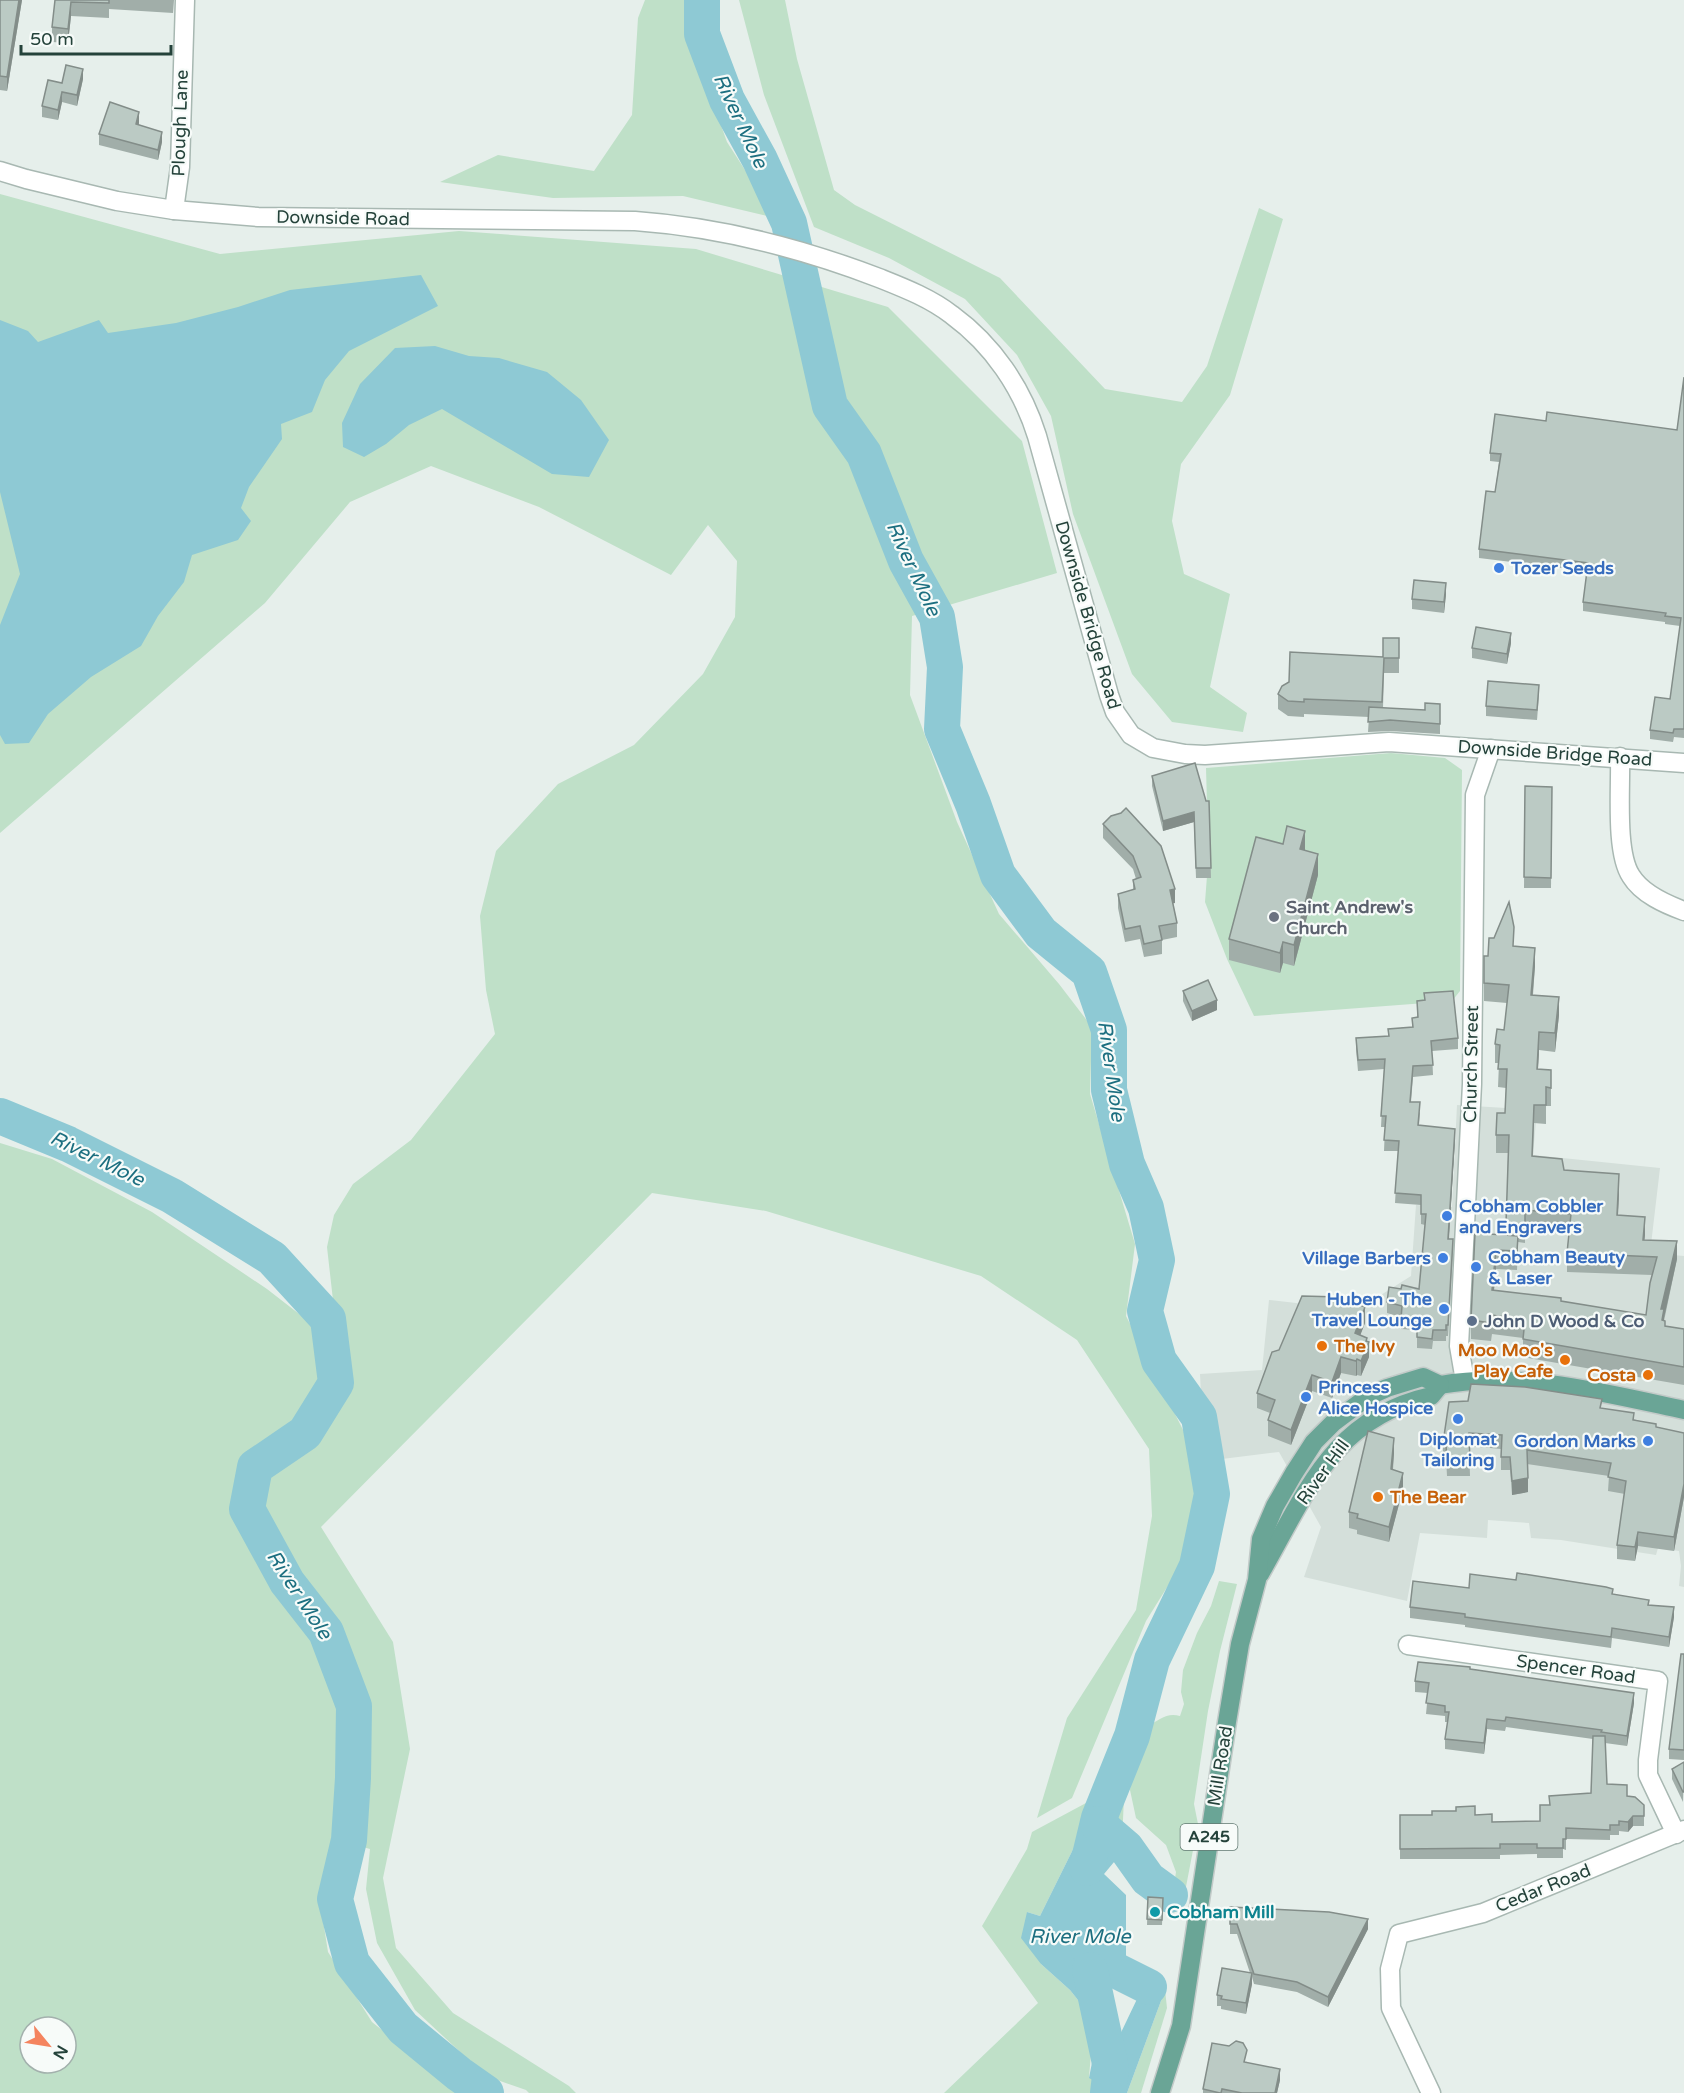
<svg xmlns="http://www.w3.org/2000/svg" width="1684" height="2093" viewBox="0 0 1684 2093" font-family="'Varela Round',sans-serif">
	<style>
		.built { fill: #d4dfda }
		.green { fill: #bfe0c8; fill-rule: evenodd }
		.water { fill: #8ec9d4 }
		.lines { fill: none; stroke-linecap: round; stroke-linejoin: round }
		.river { stroke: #8ec9d4; stroke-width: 36 }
		.minor-casing { stroke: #a8b8b2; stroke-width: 21 }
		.major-casing { stroke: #c2cac8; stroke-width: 21 }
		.minor { stroke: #fff; stroke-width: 18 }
		.major { stroke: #6aa596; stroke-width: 18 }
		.wall { fill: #a1aea9; fill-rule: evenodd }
		.shaded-wall { fill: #838d89 }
		.building { fill: #bbcac4; stroke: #838d89; stroke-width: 1.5 }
		.shop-dot { fill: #3f7fe0; stroke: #f7fbf9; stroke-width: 2 }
		.worship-dot { fill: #6b7280; stroke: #f7fbf9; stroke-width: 2 }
		.service-dot { fill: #5c6f8a; stroke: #f7fbf9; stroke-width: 2 }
		.food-dot { fill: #e8710a; stroke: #f7fbf9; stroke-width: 2 }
		.culture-dot { fill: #0f9aa8; stroke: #f7fbf9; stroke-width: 2 }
		.labels { text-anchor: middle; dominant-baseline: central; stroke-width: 4.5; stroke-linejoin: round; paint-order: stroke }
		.shield { fill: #f7fbf9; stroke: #637a73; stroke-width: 1.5 }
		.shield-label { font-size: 16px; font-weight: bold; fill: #24423a }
		.street-label { font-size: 18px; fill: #24423a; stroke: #f7fbf9 }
		.shop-label { font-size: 18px; font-weight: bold; fill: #366cbe; stroke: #f7fbf9; text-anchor: start }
		.worship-label { font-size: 18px; font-weight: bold; fill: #5b616d; stroke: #f7fbf9; text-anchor: start }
		.service-label { font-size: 18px; font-weight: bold; fill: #4e5e75; stroke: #f7fbf9; text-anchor: start }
		.food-label { font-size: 18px; font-weight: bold; fill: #c56008; stroke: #f7fbf9; text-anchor: start }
		.culture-label { font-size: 18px; font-weight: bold; fill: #0d838f; stroke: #f7fbf9; text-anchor: start }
		.water-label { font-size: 20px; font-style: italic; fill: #1c6f80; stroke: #f7fbf9 }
	</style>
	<rect width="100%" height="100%" fill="#e6efeb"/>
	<polygon class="built" points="1457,1105 1537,1110 1533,1155 1660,1168 1650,1253 1684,1256 1684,1587 1679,1586 1681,1566 1679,1551 1658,1548 1656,1555 1561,1540 1531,1538 1529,1523 1488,1520 1487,1538 1420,1533 1407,1601 1304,1577 1321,1527 1279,1452 1214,1460 1201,1394 1200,1374 1262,1370 1269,1300 1357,1310 1411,1276 1416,1205 1452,1207"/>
	<g class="green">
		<polygon points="645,0 693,0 692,45 727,142 776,218 683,196 553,198 440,182 498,155 594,171 632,115 638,18"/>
		<polygon points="739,0 785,0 797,59 834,190 855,205 1000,278 1105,389 1182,402 1207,366 1259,208 1283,219 1230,395 1181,464 1172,521 1184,574 1230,594 1210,687 1247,713 1243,732 1172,722 1132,674 1073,514 1051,416 1017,355 965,299 889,258 814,227 764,95"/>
		<path d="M0,194l220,60 239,-23 237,18 192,58 134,134 35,132 -145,43 -2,79 47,127 42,92 60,70 33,43 -2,67 45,150 -9,72 68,136v56l-10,52 -38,61 -74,177 -35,20 30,-100 69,-108 16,-94 -3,-67 -72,-109 -96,-64 -215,-65 -114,-18 -331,334 72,115 17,107 -27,129 13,70 57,65 116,73 7,7h-47l-3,-3 -40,-14 -71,-66 -38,-67 -11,-54 4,-40 -33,-9 -18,55 9,57 44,70 62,50 30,21h-464v-950l52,16 100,53 115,77 45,35 22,-15 -7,-62 7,-32 19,-31 58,-44 84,-106 -9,-44 -6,-74 16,-65 62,-67 76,-39 69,-71 32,-57 2,-56 -29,-36 -37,50 -132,-68 -108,-41 -81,36 -85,101 -265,230zM30,2027h36v36h-36z"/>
		<polygon points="1391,753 1445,758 1462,770 1460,991 1452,1001 1254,1016 1227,959 1205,902 1207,876 1209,876 1206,768"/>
		<path d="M1219,1581l18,3 -17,67 -12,60 -14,93 4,20 -13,68 -12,-1 3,-19 -10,-27 -30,-27 -6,-28 3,-31 -8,-13 3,-14c7,-2 14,-3 20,-6 11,-6 19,-14 32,-10l4,-12 -3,-12 2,-22 14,-37 14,-27z"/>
		<polygon points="1114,1770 1124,1797 1122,1842 1094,1818 1101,1803 1107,1772"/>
		<polygon points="1086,1803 1090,1815 1040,1916 1027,1912 1041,1964 1070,1990 1094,2020 1089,2077 1102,2085 1097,2093 944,2093 1038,2003 982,1926 1027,1849 1032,1832"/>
		<polygon points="1165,1990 1167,2008 1141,2093 1127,2093"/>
	</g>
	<g class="water">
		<polygon points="421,275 438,306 349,351 325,380 312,412 281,424 282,439 249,487 241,508 251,521 238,540 192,555 184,582 158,616 141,646 91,677 48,714 29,743 5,744 0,735 0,625 20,574 0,492 0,320 28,331 38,342 99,320 108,333 176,323 238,307 290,290"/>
		<polygon points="435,346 469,356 499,358 547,372 581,400 609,440 589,477 552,474 442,409 409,425 386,444 364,457 343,447 342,423 360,384 395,348"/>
		<polygon points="1090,1815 1134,1838 1104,1874 1126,1895 1126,1970 1122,1980 1104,1990 1103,2015 1094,2020 1070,1990 1041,1964 1021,1938 1027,1912 1040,1916"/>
		<polygon points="1149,1974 1165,1990 1127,2093 1117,2093 1089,2078 1097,2037 1116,2043"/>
	</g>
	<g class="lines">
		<g class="river">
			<polyline points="702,0 702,34 727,100 760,160 789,223 830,406 864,454 906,561 937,617 945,667 942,729 973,804 998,875 1041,933 1089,972 1109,1030 1109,1090 1127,1164 1146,1208 1157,1260 1145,1311 1159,1361 1199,1417 1212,1494 1197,1566 1152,1660 1132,1736 1099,1818 1087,1868"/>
			<polyline points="0,1116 68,1144 172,1196 272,1258 328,1319 336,1383 305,1433 255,1467 247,1509 287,1582 326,1632 354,1706 353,1778 349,1840 335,1899 352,1963 403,2028 459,2074 486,2093"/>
			<polyline points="1098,1824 1126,1848 1148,1879 1170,1895"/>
			<polyline points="1086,1945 1113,1969 1149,1987"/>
			<polyline points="1090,1970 1111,2068 1108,2093"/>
		</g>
		<g class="minor-casing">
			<g id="minor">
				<path d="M0,171l26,8 91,22 57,9 84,7 377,4c83,6 166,27 244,57 25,10 51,20 73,37 41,30 70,73 85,121l72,259 6,17 16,23 22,13 32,6 20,1 184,-13 295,21"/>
				<polyline points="174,210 180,167 185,0"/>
				<path d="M1620,757c1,31 -5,95 11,119 11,18 34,28 53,35"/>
				<polyline points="1465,1381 1459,1346 1472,1084 1475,795 1491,749"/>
				<polyline points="1408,1645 1658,1681 1648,1760 1648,1775 1676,1834"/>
				<polyline points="1431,2093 1391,2008 1390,1969 1399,1934 1483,1913 1684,1830"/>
			</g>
		</g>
		<g class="major-casing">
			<g id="major">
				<path d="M1440,1385c81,-14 165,8 244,25"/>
				<path d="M1260,1574c46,-80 72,-156 171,-178l9,-11"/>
				<polyline points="1160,2093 1181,2026 1227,1722 1240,1644 1257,1580 1261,1539 1275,1506 1294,1473 1314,1442 1334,1422 1369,1396 1387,1388 1423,1377 1440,1385"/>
			</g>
		</g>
		<use href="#minor" class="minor"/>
		<use href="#major" class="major"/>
	</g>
	<g class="wall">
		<polygon points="0,0 22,0 7,91 0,90"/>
		<polygon points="55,0 174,0 173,13 109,9 109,18 71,16 68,43 52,42 52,27"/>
		<polygon points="83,79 77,106 62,102 58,120 42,117 42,106 62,83"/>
		<polygon points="139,123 139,125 162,142 158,160 99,145 99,134"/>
		<polygon points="1684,377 1684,738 1674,737 1673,742 1650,739 1650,730 1670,699 1680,626 1665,624 1665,622 1583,611 1583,602 1587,571 1479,558 1479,549 1495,492 1499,462 1490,461 1490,453 1546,421 1677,430"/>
		<polygon points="1446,594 1444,613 1412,609 1412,599"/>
		<polygon points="1399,638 1399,673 1384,673 1383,708 1425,710 1440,704 1440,734 1390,731 1368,732 1369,717 1304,714 1304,717 1288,716 1278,709 1278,694 1383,657"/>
		<polygon points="1511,643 1507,664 1472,658 1472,648"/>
		<polygon points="1539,695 1537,720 1486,716 1486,706"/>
		<polygon points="1152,776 1206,801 1209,801 1211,878 1196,878 1194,822 1163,831 1152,786"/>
		<polygon points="1525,786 1552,787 1551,888 1524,888"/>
		<polygon points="1111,816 1175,903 1173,903 1177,923 1177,937 1162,940 1162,954 1144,957 1140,939 1125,942 1118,908 1118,894 1133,890 1133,880 1136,879 1133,869 1103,838 1103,824"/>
		<polygon points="1305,851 1318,875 1294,966 1283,963 1280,973 1229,960 1229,939"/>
		<path d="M1494,938l20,8 21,20 -2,29 26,20 -4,37 -16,-2 -1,19 13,19v18h-5v18l-12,-1 -1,33 31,14 55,22 -1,24 27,19 -1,5 33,19 -13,62 1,5 19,3v56l-161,-28v-19l-31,-4 -1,7 -20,-2v-19l4,-87 31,2 2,-82h-12v-18l9,-22 1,-25 -8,-1 1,-24h-4v-19l9,-14 3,-27 -23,-2v-45h4zM1525,1228l44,4 -2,21v19l85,3 -6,40 -152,-24 2,-22 21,1 1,-28 7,1z"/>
		<polygon points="1183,991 1217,1010 1192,1021 1183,1001"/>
		<polygon points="1424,993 1458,1038 1458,1049 1432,1051 1433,1075 1413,1077 1411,1102 1420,1113 1419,1125 1455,1139 1449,1239 1453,1250 1448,1336 1446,1336 1446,1341 1433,1341 1432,1349 1417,1348 1417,1330 1401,1329 1401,1317 1387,1313 1387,1302 1401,1289 1419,1289 1425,1225 1421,1224 1421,1205 1395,1203 1398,1151 1384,1151 1385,1127 1381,1127 1384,1069 1358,1071 1356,1049 1356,1038 1388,1036 1388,1029 1412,1027 1412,1018 1417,1017 1417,1001 1424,1000"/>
		<polygon points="1365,1323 1360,1335 1367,1341 1369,1357 1361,1376 1357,1375 1356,1376 1341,1373 1332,1398 1312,1391 1291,1445 1268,1436 1268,1420 1270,1413 1257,1408 1257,1393 1279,1350"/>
		<polygon points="1449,1402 1602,1408 1656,1427 1684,1433 1684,1497 1674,1551 1638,1546 1635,1561 1617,1559 1617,1545 1625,1494 1608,1491 1609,1476 1527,1464 1528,1492 1512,1495 1510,1470 1501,1470 1501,1449 1469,1446 1470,1476 1447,1476 1446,1457 1443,1457 1443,1443"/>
		<polygon points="1394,1454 1393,1470 1403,1489 1389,1542 1357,1534 1357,1530 1349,1528 1349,1512"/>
		<polygon points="1469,1588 1613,1594 1649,1605 1674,1617 1669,1647 1612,1638 1611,1648 1465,1627 1465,1625 1410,1618 1410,1607"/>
		<polygon points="1684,1654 1684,1760 1669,1759 1669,1749"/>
		<polygon points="1470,1669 1634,1703 1627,1746 1605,1743 1607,1784 1644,1805 1644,1826 1633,1826 1628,1832 1619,1831 1619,1835 1610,1835 1610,1840 1566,1839 1566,1850 1563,1849 1563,1858 1537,1858 1537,1854 1500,1855 1500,1859 1400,1859 1400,1815 1475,1815 1492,1822 1540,1821 1549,1805 1591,1793 1593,1739 1506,1727 1505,1731 1487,1729 1484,1754 1445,1749 1445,1739 1448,1722 1445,1722 1445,1716 1426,1714 1428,1693 1415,1692 1415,1681"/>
		<polygon points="1684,1762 1683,1802 1672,1779 1672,1769"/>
		<polygon points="1148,1897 1163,1898 1162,1925 1147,1925"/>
		<polygon points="1230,1907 1368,1929 1328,2007 1297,1992 1254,1984 1252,1977 1252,1984 1246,2014 1221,2009 1221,2006 1217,2006 1217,1995 1250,1973 1237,1934 1230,1934"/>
		<polygon points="1247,2061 1246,2062 1280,2080 1277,2093 1203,2093 1203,2089"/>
	</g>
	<g class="shaded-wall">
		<polygon points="19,0 22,0 7,91 7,77"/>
		<polygon points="71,2 71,16 68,43 68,29"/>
		<polygon points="83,69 83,79 77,106 77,95"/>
		<polygon points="62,92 62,102 58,120 58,110"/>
		<polygon points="139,112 139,123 136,135 136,124"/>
		<polygon points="162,132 162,142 158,160 158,150"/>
		<polygon points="1446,583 1446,594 1444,613 1444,602"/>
		<polygon points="1511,633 1511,643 1507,664 1507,654"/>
		<polygon points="1194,812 1194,822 1163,831 1163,821"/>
		<polygon points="1305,831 1305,851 1300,849"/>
		<polygon points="1318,854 1318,875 1294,966 1294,945"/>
		<polygon points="1175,889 1175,903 1170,904 1170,890"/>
		<polygon points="1283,942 1283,963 1280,973 1280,953"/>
		<polygon points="1535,948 1535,966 1531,1013 1531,995"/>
		<polygon points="1559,997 1559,1015 1555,1052 1555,1033"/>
		<polygon points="1217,1000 1217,1010 1192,1021 1192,1011"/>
		<polygon points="1539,1032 1539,1050 1537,1087 1537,1069"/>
		<polygon points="1455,1129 1455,1139 1448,1249 1448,1239"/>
		<polygon points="1619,1174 1619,1192 1617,1234 1617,1215"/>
		<polygon points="1645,1217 1645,1235 1643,1258 1643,1240"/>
		<polygon points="1677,1241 1677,1259 1664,1318 1664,1327 1662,1339 1661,1309"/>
		<polygon points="1496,1250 1496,1269 1492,1309 1492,1290"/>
		<polygon points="1365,1307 1365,1323 1355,1349 1355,1333"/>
		<polygon points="1367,1338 1367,1347 1369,1342 1369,1357 1361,1376 1361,1361"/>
		<polygon points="1341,1357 1341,1373 1332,1398 1332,1382"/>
		<polygon points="1357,1359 1357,1375 1356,1376 1356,1361"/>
		<polygon points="1312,1375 1312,1391 1291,1445 1291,1430"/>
		<polygon points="1394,1438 1394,1454 1391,1485 1391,1469"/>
		<polygon points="1403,1473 1403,1489 1389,1542 1389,1527"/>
		<polygon points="1528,1478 1528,1492 1512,1495 1512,1481"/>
		<polygon points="1684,1484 1684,1497 1674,1551 1674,1537"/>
		<polygon points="1638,1532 1638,1546 1635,1561 1635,1547"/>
		<polygon points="1674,1607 1674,1617 1669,1647 1669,1637"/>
		<polygon points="1634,1693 1634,1703 1627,1746 1627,1736"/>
		<polygon points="1487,1719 1487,1729 1484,1754 1484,1743"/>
		<polygon points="1633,1816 1633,1826 1628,1832 1628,1822"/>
		<polygon points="1368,1919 1368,1929 1328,2007 1328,1997"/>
		<polygon points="1252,1973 1252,1984 1246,2014 1246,2003"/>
		<polygon points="1280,2069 1280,2080 1277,2093 1275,2093"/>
	</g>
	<g class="building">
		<polygon points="0,0 19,0 7,77 0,76"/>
		<polygon points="55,0 109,0 109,3 71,2 68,29 52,27"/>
		<polygon points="66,65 83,69 77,95 62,92 58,110 42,106 48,80 62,83"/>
		<polygon points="110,102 139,112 136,124 162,132 158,150 99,134"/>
		<polygon points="1684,377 1684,729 1674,729 1673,733 1650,730 1655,697 1670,699 1681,618 1665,616 1666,613 1583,602 1588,563 1479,549 1486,491 1495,492 1501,454 1490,453 1495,414 1546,421 1547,412 1677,430"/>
		<polygon points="1414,580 1446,583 1444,602 1412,599"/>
		<polygon points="1476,627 1511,633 1507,654 1472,648"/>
		<polygon points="1383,638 1399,638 1399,658 1384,658 1382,702 1304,699 1304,702 1288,701 1278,694 1282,686 1289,682 1290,652 1383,657"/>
		<polygon points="1488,681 1539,685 1537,710 1486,706"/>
		<polygon points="1425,703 1440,704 1440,724 1390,720 1368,722 1369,707 1425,710"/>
		<polygon points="1195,763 1206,801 1209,801 1211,868 1196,868 1194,812 1163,821 1152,776"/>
		<polygon points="1525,786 1552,787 1551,878 1524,877"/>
		<polygon points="1126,808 1161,846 1175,889 1170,890 1177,923 1159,926 1162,940 1144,944 1140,926 1125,929 1118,894 1135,889 1133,880 1141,877 1133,856 1103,824 1111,816 1121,813"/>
		<polygon points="1287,826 1305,831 1300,849 1318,854 1294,945 1283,942 1280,953 1229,939 1256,837 1283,844"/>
		<polygon points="1509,902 1514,927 1513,946 1535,948 1531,995 1559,997 1555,1033 1539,1032 1537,1069 1551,1070 1551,1088 1546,1087 1546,1105 1534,1105 1532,1156 1562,1159 1564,1170 1619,1174 1617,1215 1645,1217 1643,1240 1677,1241 1661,1309 1664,1309 1662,1320 1665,1321 1665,1326 1684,1329 1684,1367 1523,1339 1525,1320 1492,1315 1491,1323 1471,1320 1475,1233 1518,1236 1517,1251 1496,1250 1492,1290 1561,1298 1561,1301 1646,1315 1650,1283 1657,1257 1567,1253 1571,1214 1525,1210 1525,1225 1506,1223 1509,1135 1496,1135 1497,1113 1505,1113 1507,1069 1498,1069 1500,1045 1495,1044 1497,1029 1504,1030 1509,985 1484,983 1484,956 1488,956 1489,938 1494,938"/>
		<polygon points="1208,980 1217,1000 1192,1011 1183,991"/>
		<polygon points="1453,991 1458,1038 1431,1041 1433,1065 1413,1066 1410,1102 1420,1102 1418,1125 1455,1129 1448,1239 1453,1239 1448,1325 1446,1325 1446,1330 1433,1330 1432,1339 1417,1337 1417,1319 1401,1319 1402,1306 1387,1302 1389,1287 1401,1289 1402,1285 1419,1289 1426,1214 1421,1214 1421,1195 1395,1193 1399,1141 1384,1140 1386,1116 1381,1116 1385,1059 1358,1060 1356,1038 1389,1036 1388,1029 1413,1027 1412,1018 1418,1017 1417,1001 1425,1000 1424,993"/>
		<polygon points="1302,1296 1340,1297 1365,1307 1355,1333 1367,1338 1366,1341 1369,1342 1361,1361 1357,1359 1356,1361 1341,1357 1332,1382 1312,1375 1291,1430 1268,1420 1275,1400 1257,1393 1272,1352 1279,1350"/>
		<polygon points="1471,1384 1525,1387 1602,1399 1600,1408 1634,1413 1633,1420 1656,1424 1656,1427 1684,1433 1684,1484 1674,1537 1638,1532 1635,1547 1617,1545 1626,1481 1608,1477 1611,1463 1527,1450 1528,1478 1512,1481 1510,1457 1501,1457 1502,1435 1469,1433 1470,1462 1447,1463 1446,1443 1443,1443 1449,1402 1468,1401"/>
		<polygon points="1368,1431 1394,1438 1391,1469 1403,1473 1389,1527 1357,1518 1358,1514 1349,1512"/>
		<polygon points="1517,1573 1606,1587 1613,1589 1612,1594 1649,1600 1648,1605 1674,1607 1669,1637 1612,1628 1611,1637 1465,1617 1465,1614 1410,1607 1413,1581 1469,1588 1470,1574 1516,1580"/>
		<polygon points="1681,1654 1684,1654 1684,1750 1669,1749"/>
		<polygon points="1418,1662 1470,1667 1470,1669 1477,1670 1634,1693 1627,1736 1601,1732 1602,1730 1506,1717 1505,1721 1487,1719 1484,1743 1445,1739 1449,1712 1445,1712 1445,1706 1426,1703 1429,1683 1415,1681"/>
		<polygon points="1593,1736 1605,1736 1607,1784 1627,1785 1627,1796 1635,1797 1644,1805 1644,1816 1633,1816 1628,1822 1619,1821 1619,1825 1610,1825 1610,1830 1566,1828 1566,1839 1563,1839 1563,1848 1537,1848 1537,1844 1500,1844 1500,1848 1400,1849 1400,1815 1432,1815 1432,1811 1456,1811 1456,1807 1475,1806 1475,1815 1492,1814 1492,1822 1540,1821 1540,1805 1550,1805 1549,1796 1591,1793"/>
		<polygon points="1684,1762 1684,1792 1683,1792 1672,1769"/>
		<polygon points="1148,1897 1163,1898 1162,1920 1147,1919"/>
		<polygon points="1230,1907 1329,1912 1368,1919 1328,1997 1297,1982 1254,1974 1237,1924 1230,1924"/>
		<polygon points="1222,1968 1252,1973 1246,2003 1221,1999 1222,1996 1217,1995"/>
		<polygon points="1236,2041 1243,2043 1247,2050 1244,2062 1280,2069 1275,2093 1242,2093 1222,2089 1221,2093 1220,2093 1203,2089 1212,2043 1229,2046"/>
	</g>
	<g class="shop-dot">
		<circle cx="1499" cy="568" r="6"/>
		<circle cx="1447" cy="1216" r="6"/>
		<circle cx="1443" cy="1258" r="6"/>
		<circle cx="1476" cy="1267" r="6"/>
		<circle cx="1444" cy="1309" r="6"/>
		<circle cx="1306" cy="1397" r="6"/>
		<circle cx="1458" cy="1419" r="6"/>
		<circle cx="1648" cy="1441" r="6"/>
	</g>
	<circle class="worship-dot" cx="1274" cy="917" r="6"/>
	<circle class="service-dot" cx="1472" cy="1321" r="6"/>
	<g class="food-dot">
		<circle cx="1322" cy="1346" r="6"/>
		<circle cx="1565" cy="1360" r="6"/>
		<circle cx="1648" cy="1375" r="6"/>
		<circle cx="1378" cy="1497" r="6"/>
	</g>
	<circle class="culture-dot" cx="1155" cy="1912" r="6"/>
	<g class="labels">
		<rect class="shield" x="1180.5" y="1824" width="57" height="26" rx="4.5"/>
		<g class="shield-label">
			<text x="1209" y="1837">A245</text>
		</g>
		<g class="street-label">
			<text transform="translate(180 123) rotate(-88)">Plough Lane</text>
			<text transform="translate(343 218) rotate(1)">Downside Road</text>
			<text transform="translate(1088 615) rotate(74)">Downside Bridge Road</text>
			<text transform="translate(1555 753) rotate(4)">Downside Bridge Road</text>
			<text transform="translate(1471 1064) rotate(-89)">Church Street</text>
			<text transform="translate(1323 1472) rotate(-54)">River Hill</text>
			<text transform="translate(1576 1669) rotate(8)">Spencer Road</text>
			<text transform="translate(1220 1766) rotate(-81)">Mill Road</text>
			<text transform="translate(1543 1888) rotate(-22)">Cedar Road</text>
		</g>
		<g class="shop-label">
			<text x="1511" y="568">Tozer Seeds</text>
			<text x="1459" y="1206">Cobham Cobbler<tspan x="1459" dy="21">and Engravers</tspan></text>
			<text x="1488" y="1257">Cobham Beauty<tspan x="1488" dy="21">&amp; Laser</tspan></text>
			<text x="1431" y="1258" text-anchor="end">Village Barbers</text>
			<text x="1432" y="1299" text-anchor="end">Huben - The<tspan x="1432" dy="21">Travel Lounge</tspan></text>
			<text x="1318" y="1387">Princess<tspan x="1318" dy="21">Alice Hospice</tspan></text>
			<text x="1458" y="1439" text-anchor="middle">Diplomat<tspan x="1458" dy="21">Tailoring</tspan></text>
			<text x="1636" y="1441" text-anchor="end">Gordon Marks</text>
		</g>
		<g class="worship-label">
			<text x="1286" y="907">Saint Andrew's<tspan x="1286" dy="21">Church</tspan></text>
		</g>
		<g class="service-label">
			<text x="1484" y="1321">John D Wood &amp; Co</text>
		</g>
		<g class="food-label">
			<text x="1334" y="1346">The Ivy</text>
			<text x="1553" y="1350" text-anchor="end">Moo Moo's<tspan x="1553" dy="21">Play Cafe</tspan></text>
			<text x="1636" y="1375" text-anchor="end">Costa</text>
			<text x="1390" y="1497">The Bear</text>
		</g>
		<g class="culture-label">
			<text x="1167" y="1912">Cobham Mill</text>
		</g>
		<g class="water-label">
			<text transform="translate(740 121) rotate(65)">River Mole</text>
			<text transform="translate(913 569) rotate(65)">River Mole</text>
			<text transform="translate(1111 1071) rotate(82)">River Mole</text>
			<text transform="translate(97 1159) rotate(26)">River Mole</text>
			<text transform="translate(299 1595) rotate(57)">River Mole</text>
			<text x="1080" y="1937">River Mole</text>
		</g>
	</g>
	<g transform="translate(48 2045) rotate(120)"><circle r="28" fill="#f7fbf9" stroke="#a3b1ad" stroke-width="1.5"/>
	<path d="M0-4.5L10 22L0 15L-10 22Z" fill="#f4845f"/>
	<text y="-9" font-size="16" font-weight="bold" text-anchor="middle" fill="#24423a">N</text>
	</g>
	<path d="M21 45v9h150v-9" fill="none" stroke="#24423a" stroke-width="3"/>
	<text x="30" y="45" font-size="18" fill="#24423a" stroke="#f7fbf9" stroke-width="4.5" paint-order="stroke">50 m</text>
</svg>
